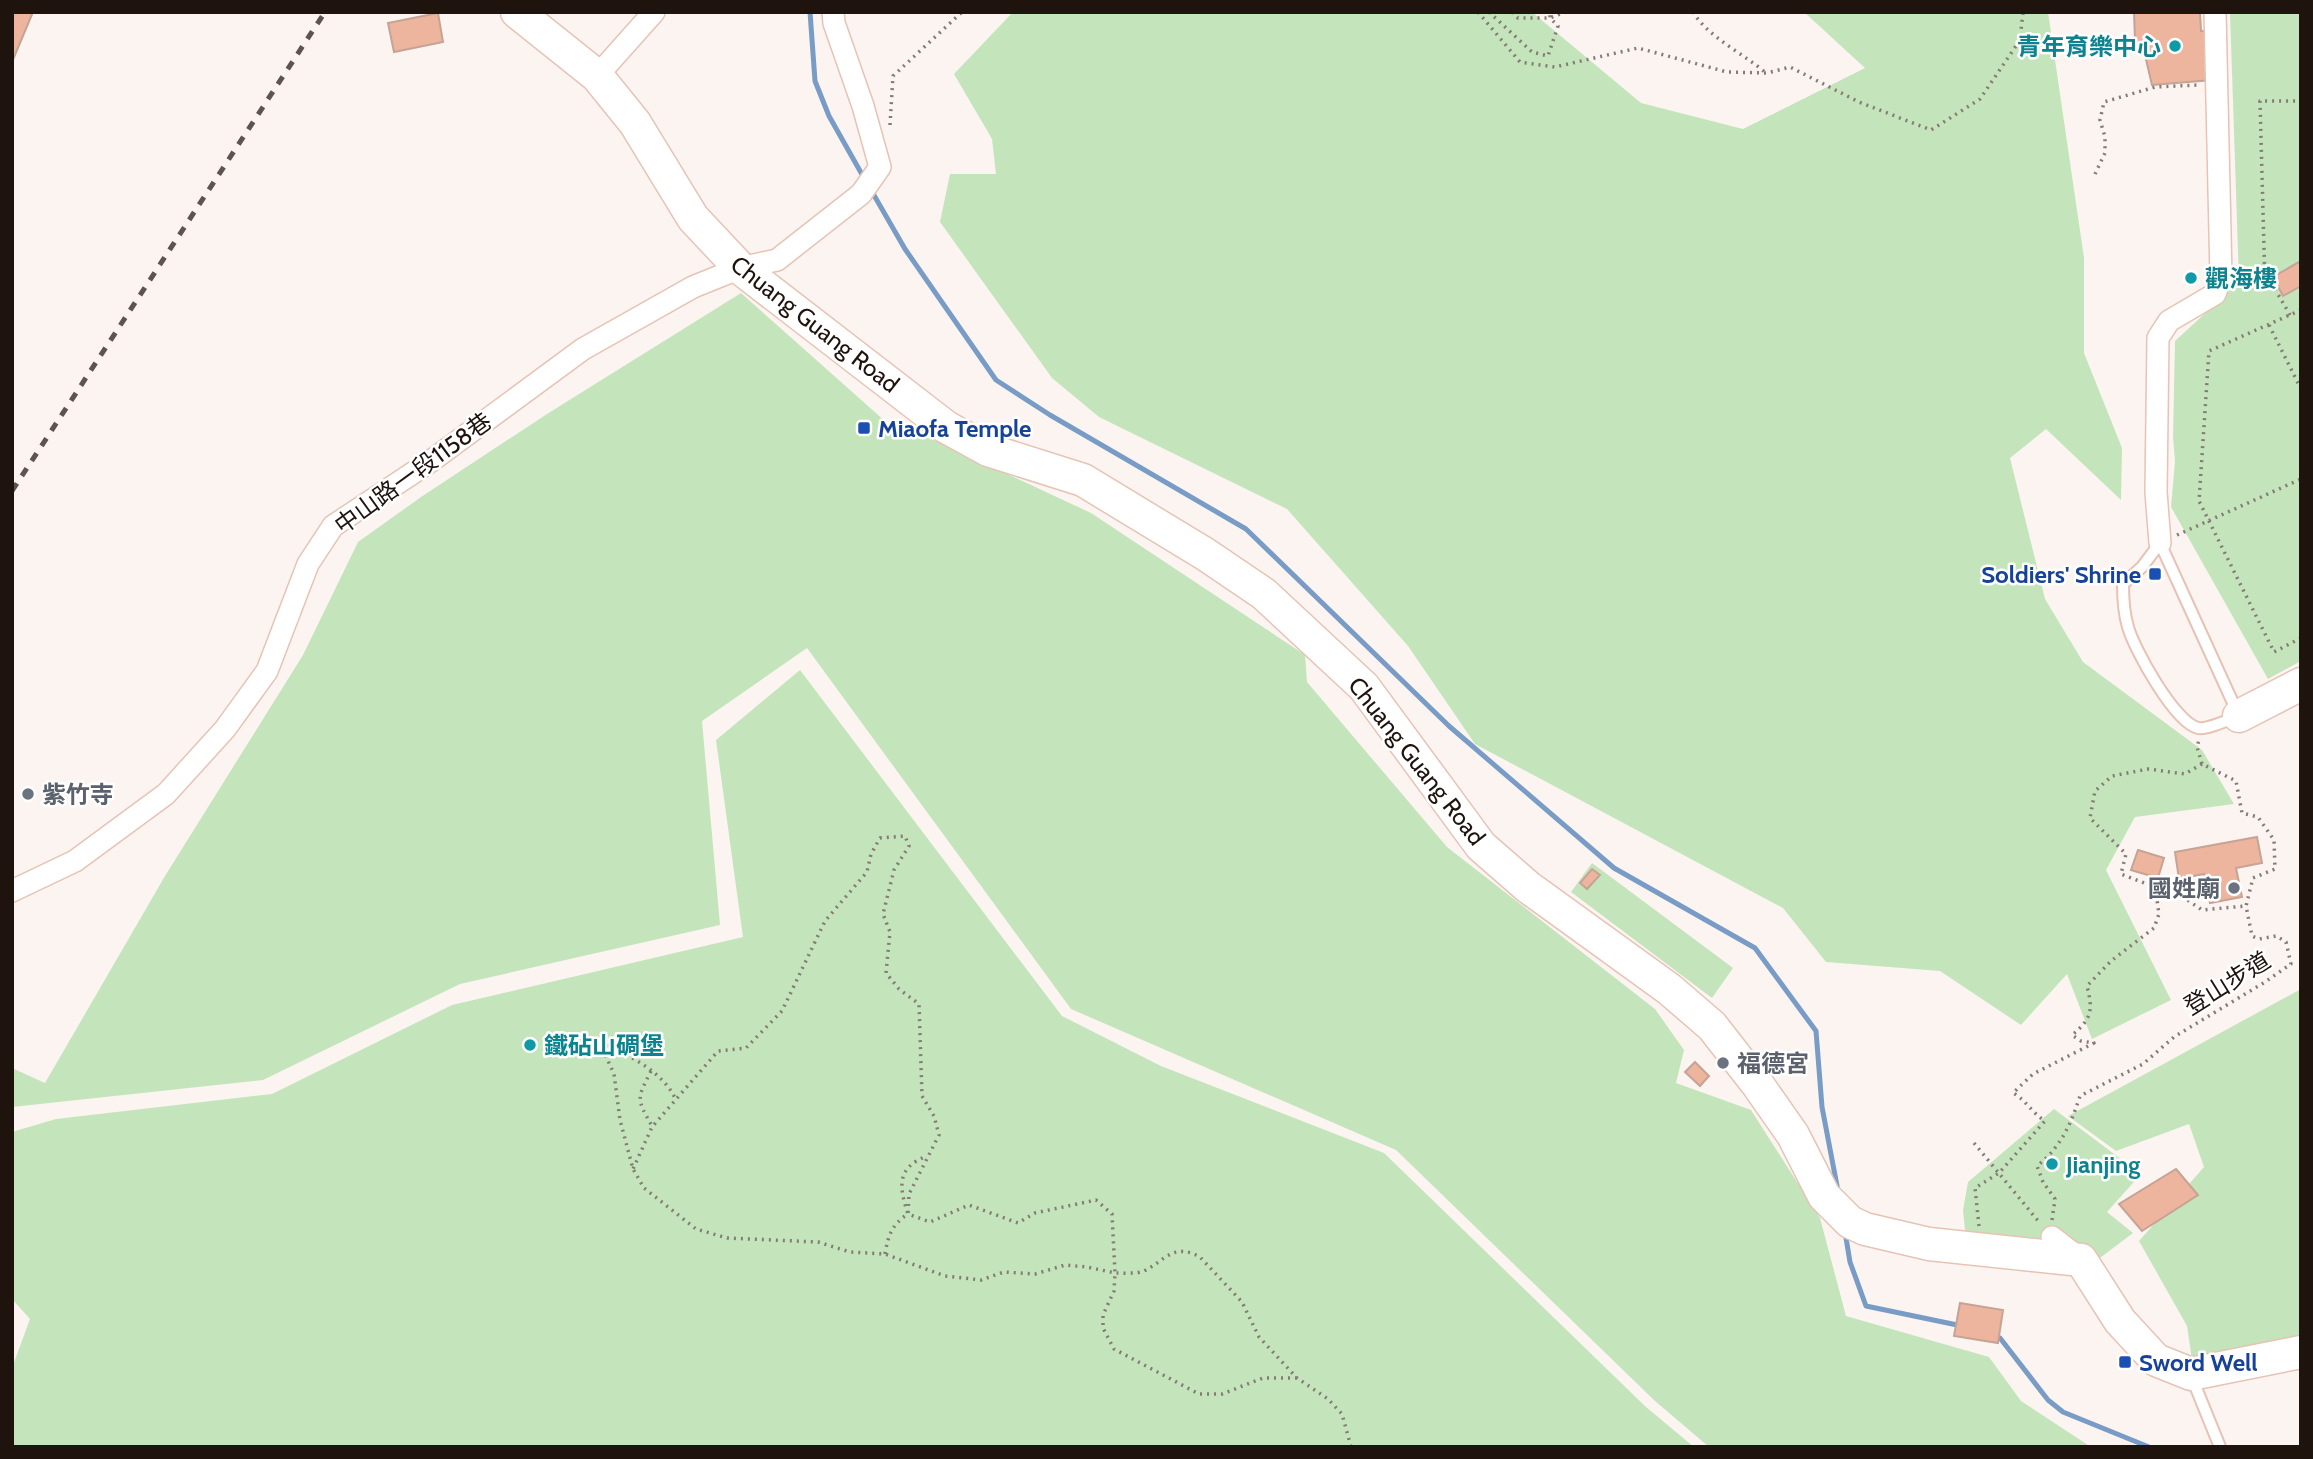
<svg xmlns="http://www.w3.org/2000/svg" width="2313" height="1459" viewBox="0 0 2313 1459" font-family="Cabin,'Noto Sans TC',sans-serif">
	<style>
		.green { fill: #c4e5bb }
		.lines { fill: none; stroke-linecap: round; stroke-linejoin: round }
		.stream { stroke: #789cc5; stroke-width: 5 }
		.building { fill: #edb59e; stroke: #c5a395; stroke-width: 2 }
		.lane-casing { stroke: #e6c3b4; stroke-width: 14 }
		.street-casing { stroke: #e6c3b4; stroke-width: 24 }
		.secondary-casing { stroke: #e6c3b4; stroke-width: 35 }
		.path { stroke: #857a76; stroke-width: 3.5; stroke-dasharray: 2 5; stroke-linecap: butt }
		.lane { stroke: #fff; stroke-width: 10 }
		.street { stroke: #fff; stroke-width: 21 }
		.secondary { stroke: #fff; stroke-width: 32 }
		.rail { stroke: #5e534f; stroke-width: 5; stroke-dasharray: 9 9; stroke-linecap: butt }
		.culture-dot { fill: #0f9aa8; stroke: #fff; stroke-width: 2.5 }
		.transit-dot { fill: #1a4fb4; stroke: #fff; stroke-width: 2.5 }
		.worship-dot { fill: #6b7280; stroke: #fff; stroke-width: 2.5 }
		.labels { text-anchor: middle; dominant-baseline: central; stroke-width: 5; stroke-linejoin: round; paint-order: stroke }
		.culture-label { font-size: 24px; font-weight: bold; fill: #0d838f; stroke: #fff; text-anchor: start }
		.street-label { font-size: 24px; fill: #1f130e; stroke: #fff }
		.transit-label { font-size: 24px; font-weight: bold; fill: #164399; stroke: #fff; text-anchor: start }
		.worship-label { font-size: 24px; font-weight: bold; fill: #5b616d; stroke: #fff; text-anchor: start }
	</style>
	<rect width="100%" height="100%" fill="#fcf4f1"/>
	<g class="green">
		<polygon points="1013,12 1532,12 1641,103 1743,129 1865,68 1804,12 2048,12 2084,258 2084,353 2122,448 2121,500 2046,429 2010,458 2045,599 2083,662 2202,750 2234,804 2135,817 2106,870 2171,1000 2092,1039 2067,974 2021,1025 1940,971 1826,962 1783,908 1475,744 1408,646 1287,509 1099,417 1052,378 940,222 950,174 996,174 992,139 954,74"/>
		<polygon points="2230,12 2301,12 2301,661 2268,679 2171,507 2175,461 2173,437 2175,341 2239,282"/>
		<polygon points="741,293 895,430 932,439 1091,513 1305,655 1307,682 1447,847 1655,1009 1684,1050 1676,1083 1751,1110 1820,1218 1846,1316 1989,1357 2021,1401 2091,1447 1709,1447 1655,1401 1396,1150 1071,1009 807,648 702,721 720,925 460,984 263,1080 12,1107 12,1068 45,1083 165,876 303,655 358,542 421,497 547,414"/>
		<polygon points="800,670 1062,1016 1161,1066 1384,1153 1646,1407 1694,1447 12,1447 12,1368 30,1319 12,1299 12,1132 56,1119 272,1094 452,1005 743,937 716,740"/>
		<polygon points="1592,863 1733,968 1712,998 1571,892"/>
		<polygon points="2301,989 2301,1350 2194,1373 2187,1326 2139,1241 2204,1167 2189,1124 2116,1151 2068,1116"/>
		<polygon points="2054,1109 2141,1174 2107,1212 2133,1233 2096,1261 1966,1240 1963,1210 1968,1182"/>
	</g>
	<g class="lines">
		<g class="stream">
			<polyline points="810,12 815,81 829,116 864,178"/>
			<polyline points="871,190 905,249 996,380 1050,415 1246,529 1449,726 1614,868 1755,948 1816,1031 1822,1107 1838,1191"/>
			<polyline points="1845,1232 1850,1262 1866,1306 1962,1326"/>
			<polyline points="1995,1336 2000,1338 2048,1400 2063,1412 2149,1447"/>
		</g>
	</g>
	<g class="building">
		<polygon points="12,12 33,12 12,62"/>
		<polygon points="2134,12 2200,12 2201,31 2209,31 2212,80 2152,85 2144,51 2135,40"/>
		<polygon points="438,13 443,42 394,52 388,23"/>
		<polygon points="2299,262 2301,267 2301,286 2283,296 2273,277"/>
		<polygon points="2257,837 2262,863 2236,868 2242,897 2210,903 2204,874 2179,879 2175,852"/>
		<polygon points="2138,850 2164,858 2158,878 2131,870"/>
		<polygon points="1592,869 1600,875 1587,889 1580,883"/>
		<polygon points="1695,1062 1709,1076 1700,1086 1685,1072"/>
		<polygon points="2176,1169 2198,1195 2142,1231 2119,1204"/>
		<polygon points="1960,1303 2003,1310 1998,1343 1954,1336"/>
	</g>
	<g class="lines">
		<g class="lane-casing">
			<g id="lane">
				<path d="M2160,543l79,173c-9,3 -32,14 -41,12 -23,-5 -64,-79 -70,-101 -4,-13 -5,-29 -5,-43l19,-17z"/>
				<polyline points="2192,1378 2220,1447"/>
			</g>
		</g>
		<g class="street-casing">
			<g id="street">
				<polyline points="597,76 654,12"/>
				<polyline points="2160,543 2156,492 2158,338 2169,321 2215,294 2221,277 2215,12"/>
				<polyline points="12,891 75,861 166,794 225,729 267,671 308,564 333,526 431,461 583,349 693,287 740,268 777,260 861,194 880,167 863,106 834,23 833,12"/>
				<polyline points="2052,1237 2079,1258"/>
			</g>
		</g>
		<g class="secondary-casing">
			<g id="secondary">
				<polyline points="517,12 597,76 635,123 693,218 740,268 946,427 988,450 1083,480 1205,554 1264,594 1364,687 1481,846 1528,887 1669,989 1712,1026 1758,1085 1793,1135 1824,1196 1850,1222 1865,1229 1929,1244 2081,1260 2120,1321 2156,1360 2191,1374 2301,1352"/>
				<polyline points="2239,716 2301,684"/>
			</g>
		</g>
		<g class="path">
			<polyline points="1478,12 1520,62 1555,67 1638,48 1727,72 1767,73 1790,67 1859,102 1931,130 1980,99 2020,40 2023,12"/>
			<polyline points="1489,12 1532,52 1548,56 1558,26 1550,18 1550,12"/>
			<polyline points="1512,12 1518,18 1550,18 1565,12"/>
			<path d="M1693,12c15,25 51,42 73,61"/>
			<polyline points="890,125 893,76 962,12"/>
			<polyline points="2095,174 2105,153 2105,137 2100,120 2104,102 2155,87 2198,85"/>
			<polyline points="2301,310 2209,351 2199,501 2274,652 2301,638"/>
			<polyline points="2290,315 2272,284 2265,284 2260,101 2301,101"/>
			<polyline points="2269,325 2301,389"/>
			<polyline points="2177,535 2301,479"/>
			<polyline points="2202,764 2185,774 2148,769 2112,776 2095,791 2090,818 2126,854 2121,874 2186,899 2202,910 2245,906"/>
			<path d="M601,1042c28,14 61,28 75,58"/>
			<polyline points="553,1044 585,1037 599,1041 614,1074 620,1120 633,1169 644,1188 696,1229 727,1238 818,1242 850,1252 885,1254 945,1276 981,1280 1004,1272 1035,1274 1065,1265 1087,1267 1115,1273 1112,1214 1096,1200 1035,1213 1018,1223 969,1205 930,1222 908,1214 909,1194 939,1135 934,1116 922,1096 919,1004 899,989 886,973 890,932 883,914 894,870 909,846 905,836 880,838 871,854 867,872 825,921 782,1011 746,1048 718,1051 652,1127 633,1169"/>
			<path d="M651,1071c-14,28 -15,27 1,55"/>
			<polyline points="1974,1143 2039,1222"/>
			<path d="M2052,1220l3,-21 -12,-17 -6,-16c24,-19 34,-42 43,-70l63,-32 31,-27 91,-55 26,-18 -5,-22 -10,-6 -17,3 -7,-3 -6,-30 7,-28 22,-9 -1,-29 -16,-23 -16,-4 -6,-32 -34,-17 -5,-17 2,-7"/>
			<path d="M1979,1226l-4,-38 24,-15 46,-52c-13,-8 -19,-21 -32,-28l20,-19 61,-31 -13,-2 -9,-6c20,-16 21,-25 15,-49l24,-25 43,-33 5,-14 -4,-28"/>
			<path d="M885,1254c3,-18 7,-30 23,-40 -9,-27 -12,-46 19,-58"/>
			<path d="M1297,1378h-34l-41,16h-23l-85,-45 -11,-21v-13l11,-24 1,-18c9,0 21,1 29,-2 21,-10 29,-29 56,-14l42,45 17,35 38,41 31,21 14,15 9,33"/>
		</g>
		<use href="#lane" class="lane"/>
		<use href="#street" class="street"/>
		<use href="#secondary" class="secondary"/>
		<polyline class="rail" points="12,491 325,12"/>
	</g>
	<g class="culture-dot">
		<circle cx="2175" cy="46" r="7"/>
		<circle cx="2191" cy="278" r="7"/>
		<circle cx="530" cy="1045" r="7"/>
		<circle cx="2052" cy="1164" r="7"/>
	</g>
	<g class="transit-dot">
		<rect x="857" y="421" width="14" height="14" rx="3.5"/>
		<rect x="2148" y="567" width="14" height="14" rx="3.5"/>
		<rect x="2118" y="1355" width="14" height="14" rx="3.5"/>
	</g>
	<g class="worship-dot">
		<circle cx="28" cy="794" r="7"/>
		<circle cx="2234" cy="888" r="7"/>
		<circle cx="1723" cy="1063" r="7"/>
	</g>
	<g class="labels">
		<g class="culture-label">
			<text x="2161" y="46" text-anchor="end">青年育樂中心</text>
			<text x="2205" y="278">觀海樓</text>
			<text x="544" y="1045">鐵砧山碉堡</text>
			<text x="2066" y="1164">Jianjing</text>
		</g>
		<g class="street-label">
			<text transform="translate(815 324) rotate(38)">Chuang Guang Road</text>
			<text transform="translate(413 473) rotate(-36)">中山路一段1158巷</text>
			<text transform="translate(1417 761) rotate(52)">Chuang Guang Road</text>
			<text transform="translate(2227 983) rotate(-32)">登山步道</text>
		</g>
		<g class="transit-label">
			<text x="878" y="428">Miaofa Temple</text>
			<text x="2141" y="574" text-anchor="end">Soldiers' Shrine</text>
			<text x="2139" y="1362">Sword Well</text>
		</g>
		<g class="worship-label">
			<text x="42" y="794">紫竹寺</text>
			<text x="2220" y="888" text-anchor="end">國姓廟</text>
			<text x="1737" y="1063">福德宮</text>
		</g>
	</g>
	<rect width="2313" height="1459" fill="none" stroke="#1f130e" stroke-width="28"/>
</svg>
